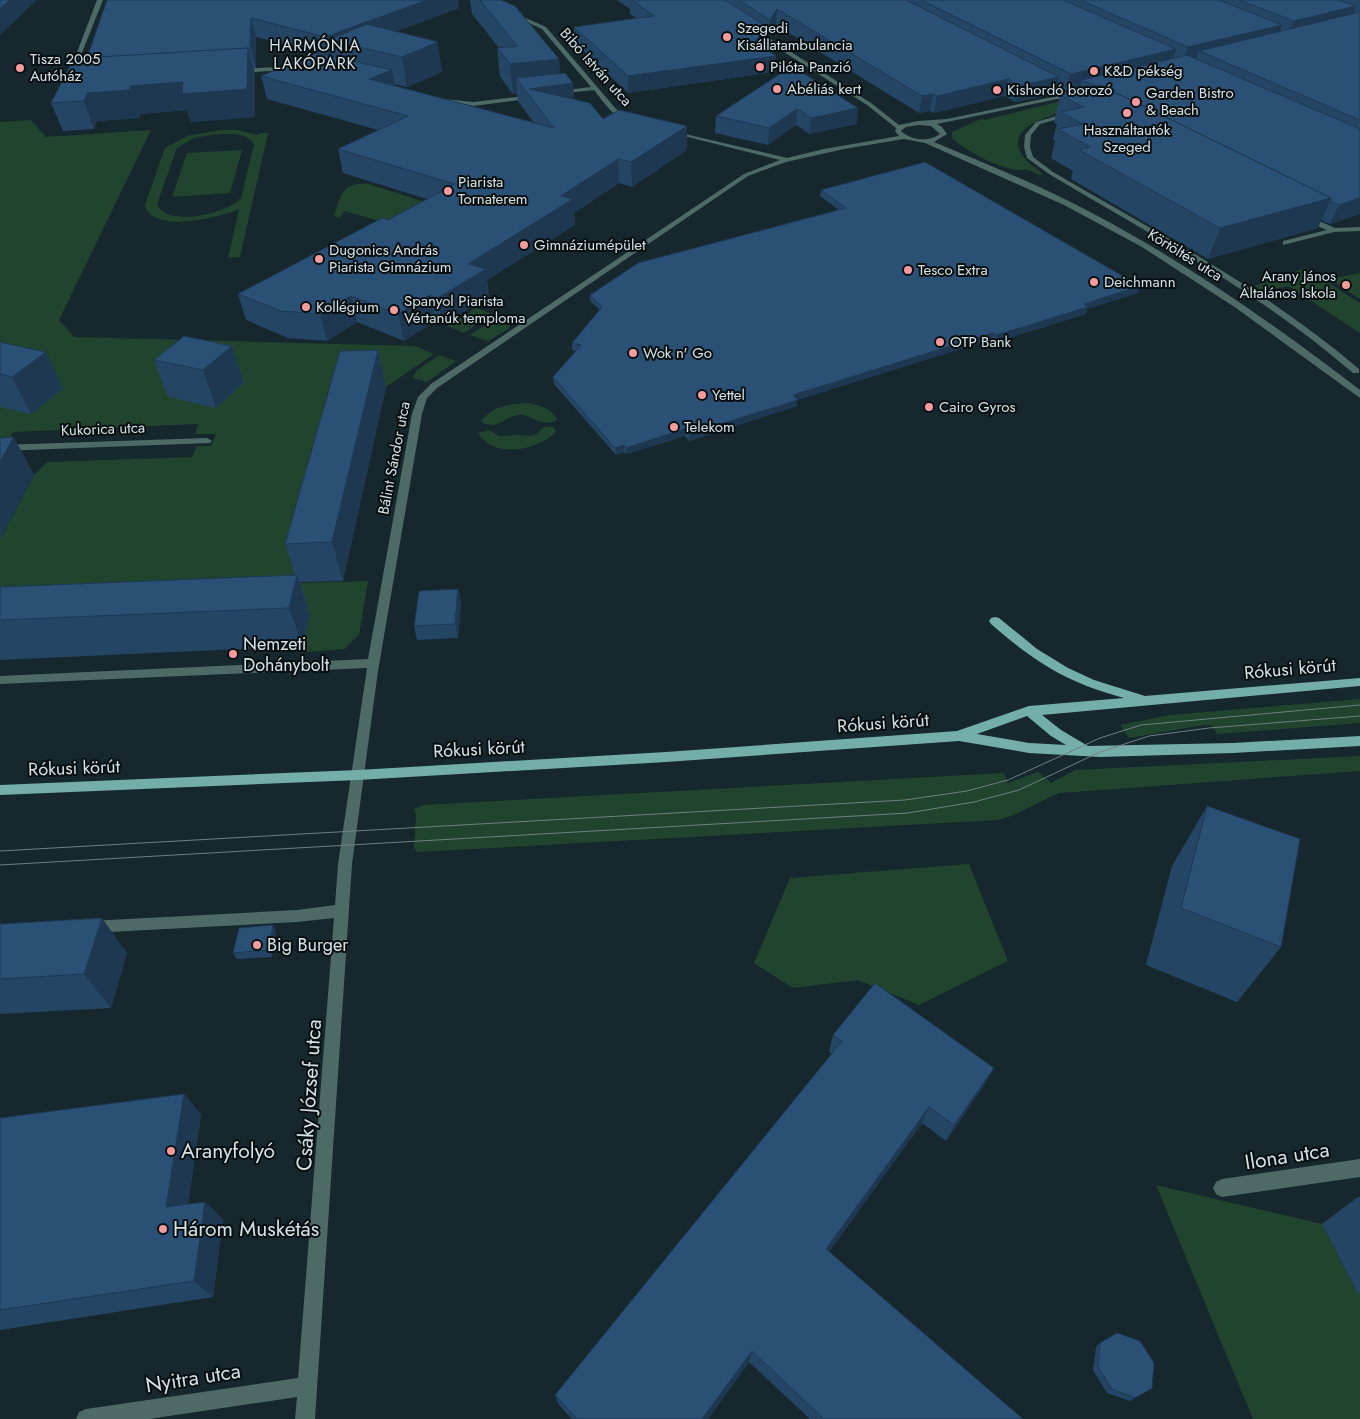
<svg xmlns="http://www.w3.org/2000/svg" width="1360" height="1419" viewBox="0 0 1360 1419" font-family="Jost,sans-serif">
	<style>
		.green { fill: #21442e; fill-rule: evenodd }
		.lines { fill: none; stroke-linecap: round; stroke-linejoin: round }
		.minor { fill: #4d6a66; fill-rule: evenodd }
		.major { fill: #73afa8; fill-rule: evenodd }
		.tram { stroke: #707f83; stroke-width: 1 }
		.wall { fill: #254565 }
		.shaded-wall { fill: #1e3852 }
		.building { fill: #2b5075; stroke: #1e3852 }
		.poi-dot { fill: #f59b9d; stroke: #080f11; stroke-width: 2 }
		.labels { text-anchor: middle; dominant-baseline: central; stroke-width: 4; stroke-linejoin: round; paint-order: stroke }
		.far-poi-label { font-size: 15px; fill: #d6e1e4; stroke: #080f11; text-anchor: start }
		.far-street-label { font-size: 15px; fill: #d6e1e4; stroke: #080f11 }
		.far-neighbourhood-label { font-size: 16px; letter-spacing: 1px; fill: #d6e1e4; stroke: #080f11 }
		.poi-label { font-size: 18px; fill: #d6e1e4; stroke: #080f11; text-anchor: start }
		.street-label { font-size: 18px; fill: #d6e1e4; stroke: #080f11 }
		.near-street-label { font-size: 21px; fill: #d6e1e4; stroke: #080f11 }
		.near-poi-label { font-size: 21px; fill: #d6e1e4; stroke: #080f11; text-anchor: start }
	</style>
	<rect width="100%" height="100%" fill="#16282d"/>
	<g class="green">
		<path d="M1061,101l1,11c-41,12 -65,30 -19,62l-4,1 -12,-6c-18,6 -62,-18 -75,-31v-6l29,-13 4,1z"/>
		<polygon points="31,120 46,137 151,130 59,320 74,337 415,346 434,354 386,387 349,388 299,583 368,581 359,635 344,649 306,652 303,646 310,614 0,627 0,539 34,475 47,462 192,457 197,446 211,446 216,434 195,434 198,424 13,432 8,442 0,442 0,122"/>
		<path d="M220,130h18l20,5 1,-2h9l-28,124 -12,1 11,-49c-19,8 -86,26 -94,-4l20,-57 22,-12zM211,135c13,-1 35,-4 43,9l-13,54c-14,16 -74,30 -84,6l20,-56 17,-10z"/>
		<polygon points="242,150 230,193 172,197 187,153"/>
		<path d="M369,184l62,20 -59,25 4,-9 -32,-9 -4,7 -6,-2c7,-22 8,-34 35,-32z"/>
		<polygon points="1305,268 1360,303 1360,333 1288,286 1260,292 1252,287"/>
		<polygon points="1360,273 1360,299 1330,279"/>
		<polygon points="476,308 493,314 464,333 447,326"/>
		<polygon points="499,316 510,320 511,324 508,329 488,341 470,335"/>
		<polygon points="439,355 456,361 427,382 413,378 416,371"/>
		<path d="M529,403c11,3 23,5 28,17 -18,9 -25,-7 -39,-5 -15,2 -19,16 -37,7 11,-17 30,-18 48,-19z"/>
		<path d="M544,427h9l3,5c-18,18 -62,28 -78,1l11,-3 10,6 21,-1 10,1 7,-2z"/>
		<polygon points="1360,699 1360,723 1217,734 1212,725 1204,725 1129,738 1120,725 1170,715"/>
		<path d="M1360,756v15l-300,22c-22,8 -40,22 -63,27l-579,32 -4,-4 2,-32 -2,-7 10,-4 580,-32 4,10 30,-11 13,11 24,-13z"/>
		<polygon points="969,864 1008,961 919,1005 858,980 793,988 754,963 790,878"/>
		<polygon points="1156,1185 1322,1224 1358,1294 1360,1294 1360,1419 1253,1419"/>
	</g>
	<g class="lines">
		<g class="minor">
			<polygon points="97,0 103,0 73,75 68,76"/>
			<path d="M478,0h7l61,27 70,82 15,10v2c-15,1 -28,-20 -37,-31l-38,4v-2l2,-1 33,-4 -49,-58z"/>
			<path d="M751,29h4l116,74 28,22 19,-4 29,-2 115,-24 -21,-11 2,-3 38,19v2l-14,-5 -130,27 5,3 5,7 -13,8c53,22 107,44 158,71 95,50 183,112 268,177v8l-124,-90 -94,-61 -78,-42 -139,-62 -21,-4 -60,10 -58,13 -38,14 -311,212 -10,10 -5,16 -44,257 -26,193 -37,555h-20l2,-22 -148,22h-73l3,-7 7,-3 212,-31 36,-460 -37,4 -207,11 -5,-1 -2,-5 2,-5 5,-1 207,-11 38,-5 3,-41 29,-196 -367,16v-8l368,-17 44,-245 6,-17 13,-13 313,-210 36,-14 -112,-28v-2l119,28 37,-9 75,-13 -4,-5 1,-3 -29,-23 -116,-74zM918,125l13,1 9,8c-11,8 -28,7 -39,-3l5,-4z"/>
			<polygon points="296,66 298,69 238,73 235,71 238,69"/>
			<polygon points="533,95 536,97 535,98 473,106 441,101 444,99 473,102"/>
			<path d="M1071,112l2,1v2l-33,9 -9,11 -1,12 3,10 20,15c105,61 214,118 306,197v4h-6c-92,-80 -200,-137 -304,-199l-22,-16 -3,-11 1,-12 11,-13z"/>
			<polygon points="1302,216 1308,216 1335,228 1360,227 1360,231 1334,232 1283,245 1283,241 1327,230 1302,220"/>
			<polygon points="207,438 212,441 210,443 0,451 0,445"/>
			<polygon points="1360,1159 1360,1177 1222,1197 1216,1194 1213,1188 1216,1182 1222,1179"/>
		</g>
		<path class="major" d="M995,617l4,1 38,31 31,19 26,12 51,16 215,-18v8l-318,29 19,15 27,16 145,-3 127,-7v10l-127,7 -133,4 -71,-4 -70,-12 -293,21 -308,18 -358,15v-10l358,-15 308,-18 291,-21 72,-25 95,-8c-58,-16 -88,-35 -133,-74l-2,-3 2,-3zM1027,716l24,20 15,9 -37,-2 -52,-9z"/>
		<g class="tram">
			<polyline points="0,851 905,800 967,791 1008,780 1100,738 1141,725 1360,705"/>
			<polyline points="0,865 908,813 974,802 1019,790 1100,752 1149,736 1209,728 1360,716"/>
		</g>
	</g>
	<g class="wall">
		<polygon points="107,0 458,0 459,8 396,31 442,72 407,87 394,84 395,86 534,123 518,101 517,94 513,94 500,77 497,48 499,48 472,14 470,0 501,0 560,73 574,100 603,119 687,126 687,150 632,187 619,183 574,213 575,225 487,280 489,296 442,325 434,322 404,341 357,322 327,341 288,338 246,320 238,294 388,220 427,199 343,173 338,149 378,130 267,99 261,76 316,53 256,37 256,68 254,68 255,75 255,117 191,122 187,110 140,114 139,118 97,121 94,129 63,131 51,103 87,58"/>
		<polygon points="616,0 1360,0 1360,214 1330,224 1321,220 1318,228 1208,259 1071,179 1073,171 1051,158 1055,141 1053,140 1057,124 1054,123 1060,95 1079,90 1079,88 1067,91 1057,86 1055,94 1016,102 1004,96 934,113 930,111 919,113 776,25 769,35 766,33 765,42 762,47 775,72 628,93 575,43 574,27 636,18 630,14 630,9"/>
		<polygon points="792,66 857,124 809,134 796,125 768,145 715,133 716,116"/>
		<polygon points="821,190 1140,286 1138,293 1087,309 1086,314 996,342 992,339 797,400 797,406 689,441 685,436 626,454 624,452 616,455 554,384 553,377 576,351 572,350 572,343 600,310 590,301 590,295 839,210 820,196"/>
		<polygon points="0,342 46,352 63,389 31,414 0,407"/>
		<polygon points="232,346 244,383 216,408 168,397 154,360"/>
		<polygon points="378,350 386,387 343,581 300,582 310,614 303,646 0,660 0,587 295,575 285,544"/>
		<polygon points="458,589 461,603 458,638 417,640 414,626"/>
		<polygon points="1207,806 1281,947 1237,1002 1146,965 1172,866"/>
		<polygon points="0,924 127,953 111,1008 0,1014"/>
		<polygon points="273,925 276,932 272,957 237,959 233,953"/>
		<polygon points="833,1035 985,1084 946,1141 922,1123 829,1252 1023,1419 810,1419 749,1362 708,1419 572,1419 559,1405 555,1395 832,1054 829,1052"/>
		<polygon points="184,1094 201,1115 188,1204 205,1202 223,1220 213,1297 0,1330 0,1118"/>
		<polygon points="1358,1197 1360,1197 1360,1294 1358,1294 1322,1224"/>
		<polygon points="1100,1343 1147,1391 1130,1401 1107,1393 1093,1370 1096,1347"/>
	</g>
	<g class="shaded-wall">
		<polygon points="10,0 37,0 0,35 0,9"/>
		<polygon points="427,0 458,0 459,8 356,47 328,40 331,56 329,57 325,37"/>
		<polygon points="1356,6 1350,22 1288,37 1294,21"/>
		<polygon points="777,9 776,25 769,35 770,20"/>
		<polygon points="251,18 256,37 256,68 250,48"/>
		<polygon points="1282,25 1276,41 1199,51 1196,60 1183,63 1188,47"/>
		<polygon points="766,26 765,42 755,59 776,56 775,72 628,93 628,76 755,43"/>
		<polygon points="438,42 442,72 407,87 402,57"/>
		<polygon points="248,48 255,75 255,117 191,122 187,110 140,114 139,118 97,121 94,129 84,101 87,93 131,86"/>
		<polygon points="1176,49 1171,65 1082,80 1079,88 1067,91 1071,74"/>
		<polygon points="559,59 561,84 573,83 575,105 527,93 516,78 517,94 513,94 510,64"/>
		<polygon points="392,70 396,92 369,79"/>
		<polygon points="1059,77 1055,94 1016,102 1020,86"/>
		<polygon points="1008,79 1004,96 934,113 937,96"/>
		<polygon points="933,94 930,111 919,113 922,96"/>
		<polygon points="858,108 857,124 809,134 811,118"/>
		<polygon points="797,109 796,125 768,145 769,128"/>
		<polygon points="687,126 687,150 632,187 631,162"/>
		<polygon points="618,159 619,183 574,213 575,225 487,280 489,296 442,325 438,298 468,264 561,196"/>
		<polygon points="1331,198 1318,228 1208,259 1220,228"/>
		<polygon points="1360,198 1360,214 1330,224 1339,205"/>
		<polygon points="1140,286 1138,293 1087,309 1086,314 996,342 997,335 1084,304"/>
		<polygon points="430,295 434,322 404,341 398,314"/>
		<polygon points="351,296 357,322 327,341 320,314"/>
		<polygon points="993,333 992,339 797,400 797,406 689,441 689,434 793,395"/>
		<polygon points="232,346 244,383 216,408 203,370"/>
		<polygon points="378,350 386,387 343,581 332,542"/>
		<polygon points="46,352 63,389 31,414 12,377"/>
		<polygon points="685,429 685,436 626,454 626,448"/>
		<polygon points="14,437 34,475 0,539 0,462"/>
		<polygon points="624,445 624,452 616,455 615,448"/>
		<polygon points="297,575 310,614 303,646 289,608"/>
		<polygon points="458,589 461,603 458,638 455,624"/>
		<polygon points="102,918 127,953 111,1008 84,974"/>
		<polygon points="273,925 276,932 272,957 269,950"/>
		<polygon points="994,1068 985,1084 946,1141 954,1125"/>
		<polygon points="184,1094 201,1115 185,1226 166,1207"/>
		<polygon points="929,1107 922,1123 821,1263 826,1249"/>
		<polygon points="205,1202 223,1220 213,1297 194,1281"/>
		<polygon points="752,1351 749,1362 708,1419 702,1419"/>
	</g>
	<g class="building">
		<polygon points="0,0 10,0 0,9"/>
		<polygon points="107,0 427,0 325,37 251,18 250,48 87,58"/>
		<polygon points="480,0 501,0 515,6 559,59 510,64 497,48 517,46"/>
		<polygon points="632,0 725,0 766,26 755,43 776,56 628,76 574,27 654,16"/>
		<polygon points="739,0 906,0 1059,77 1020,86 1008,79 937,96 933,94 922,96 777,9 770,20"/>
		<polygon points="921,0 1063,0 1176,49 1071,74"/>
		<polygon points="1080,0 1219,0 1282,25 1188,47"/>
		<polygon points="1239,0 1339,0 1356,6 1294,21"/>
		<polygon points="1360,12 1360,120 1199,51"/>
		<polygon points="367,24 438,42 402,57 328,40"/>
		<polygon points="248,48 247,89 182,94 183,82 131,86 130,90 87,93 84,101 51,103 72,62 82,58"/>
		<polygon points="317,53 392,70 369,79 554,128 516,78 565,73 573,83 529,89 590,103 603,119 619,110 687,126 631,162 618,159 561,196 573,199 468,264 486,269 438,298 430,295 398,314 351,296 320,314 281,311 238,294 382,218 388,220 455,184 338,149 408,116 261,76"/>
		<polygon points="1187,55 1360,129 1360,198 1339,205 1330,201 1331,198 1100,85 1095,86 1082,80"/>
		<polygon points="792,66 858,108 811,118 797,109 769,128 716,116"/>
		<polygon points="1100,85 1331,198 1220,228 1079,150 1090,147 1058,129 1083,124 1060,112 1084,107 1060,95"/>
		<polygon points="925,162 1140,286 1084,304 1088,307 997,335 993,333 793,395 798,400 689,434 685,429 626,448 624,445 615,448 553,377 581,345 572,343 602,307 590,295 638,263 846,208 821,190"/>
		<polygon points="184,336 232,346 203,370 154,360"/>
		<polygon points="0,342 46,352 12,377 0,374"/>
		<polygon points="378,350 332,542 285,544 340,351"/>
		<polygon points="14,437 0,462 0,438"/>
		<polygon points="297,575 289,608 0,620 0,587"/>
		<polygon points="458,589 455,624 414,626 419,591"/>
		<polygon points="1207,806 1300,839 1281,947 1181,908"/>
		<polygon points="102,918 84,974 0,979 0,924"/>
		<polygon points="273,925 269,950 233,953 239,928"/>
		<polygon points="875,983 994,1068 954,1125 929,1107 826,1249 1023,1419 824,1419 752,1351 702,1419 577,1419 555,1395 842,1041 833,1035"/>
		<polygon points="184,1094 166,1207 205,1202 194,1281 0,1310 0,1118"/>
		<polygon points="1117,1333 1140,1341 1154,1363 1152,1388 1135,1398 1112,1389 1098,1367 1100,1343"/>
	</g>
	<g class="poi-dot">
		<circle cx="727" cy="37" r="5"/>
		<circle cx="760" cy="67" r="5"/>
		<circle cx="20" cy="68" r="5"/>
		<circle cx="1094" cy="71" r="5"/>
		<circle cx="777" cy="89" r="5"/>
		<circle cx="997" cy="90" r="5"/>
		<circle cx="1136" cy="102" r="5"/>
		<circle cx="1127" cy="113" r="5"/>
		<circle cx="448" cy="191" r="5"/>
		<circle cx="524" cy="245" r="5"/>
		<circle cx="319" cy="259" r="5"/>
		<circle cx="908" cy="270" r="5"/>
		<circle cx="1094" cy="282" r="5"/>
		<circle cx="1346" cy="285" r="5"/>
		<circle cx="306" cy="307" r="5"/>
		<circle cx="394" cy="310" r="5"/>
		<circle cx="940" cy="342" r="5"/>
		<circle cx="633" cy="353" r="5"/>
		<circle cx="702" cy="395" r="5"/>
		<circle cx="929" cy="407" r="5"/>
		<circle cx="674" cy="427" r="5"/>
		<circle cx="233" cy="654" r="5"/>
		<circle cx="257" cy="945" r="5"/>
		<circle cx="171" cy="1151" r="5"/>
		<circle cx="163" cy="1229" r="5"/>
	</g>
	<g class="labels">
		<g class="far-poi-label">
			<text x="737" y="28">Szegedi<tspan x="737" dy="17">Kisállatambulancia</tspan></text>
			<text x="30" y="59">Tisza 2005<tspan x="30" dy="17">Autóház</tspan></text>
			<text x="770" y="67">Pilóta Panzió</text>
			<text x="1104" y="71">K&amp;D pékség</text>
			<text x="787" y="89">Abéliás kert</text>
			<text x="1007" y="90">Kishordó borozó</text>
			<text x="1146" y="93">Garden Bistro<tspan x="1146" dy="17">&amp; Beach</tspan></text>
			<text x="1127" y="130" text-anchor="middle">Használtautók<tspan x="1127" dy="17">Szeged</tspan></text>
			<text x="458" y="182">Piarista<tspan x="458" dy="17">Tornaterem</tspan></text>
			<text x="534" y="245">Gimnáziumépület</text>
			<text x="329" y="250">Dugonics András<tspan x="329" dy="17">Piarista Gimnázium</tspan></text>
			<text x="918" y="270">Tesco Extra</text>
			<text x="1336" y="276" text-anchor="end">Arany János<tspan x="1336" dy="17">Általános Iskola</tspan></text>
			<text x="1104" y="282">Deichmann</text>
			<text x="404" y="301">Spanyol Piarista<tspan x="404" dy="17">Vértanúk temploma</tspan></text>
			<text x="316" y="307">Kollégium</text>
			<text x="950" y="342">OTP Bank</text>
			<text x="643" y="353">Wok n' Go</text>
			<text x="712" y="395">Yettel</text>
			<text x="939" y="407">Cairo Gyros</text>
			<text x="684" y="427">Telekom</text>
		</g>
		<g class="far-street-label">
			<text transform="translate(596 67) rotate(48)">Bibó István utca</text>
			<text transform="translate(1185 255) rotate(32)">Körtöltés utca</text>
			<text transform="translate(103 429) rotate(-2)">Kukorica utca</text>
			<text transform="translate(394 458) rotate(-79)">Bálint Sándor utca</text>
		</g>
		<g class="far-neighbourhood-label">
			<text x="315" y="45">HARMÓNIA<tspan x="315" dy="18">LAKÓPARK</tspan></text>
		</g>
		<g class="poi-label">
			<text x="243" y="644">Nemzeti<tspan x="243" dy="21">Dohánybolt</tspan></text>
			<text x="267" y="945">Big Burger</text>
		</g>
		<g class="street-label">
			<text transform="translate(1290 669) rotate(-5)">Rókusi körút</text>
			<text transform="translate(883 723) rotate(-4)">Rókusi körút</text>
			<text transform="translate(479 749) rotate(-3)">Rókusi körút</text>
			<text transform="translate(74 768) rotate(-2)">Rókusi körút</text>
		</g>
		<g class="near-street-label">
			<text transform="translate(309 1095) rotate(-86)">Csáky József utca</text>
			<text transform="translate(1287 1156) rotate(-9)">Ilona utca</text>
			<text transform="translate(193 1378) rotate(-9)">Nyitra utca</text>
		</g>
		<g class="near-poi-label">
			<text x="181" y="1151">Aranyfolyó</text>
			<text x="173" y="1229">Három Muskétás</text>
		</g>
	</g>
</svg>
